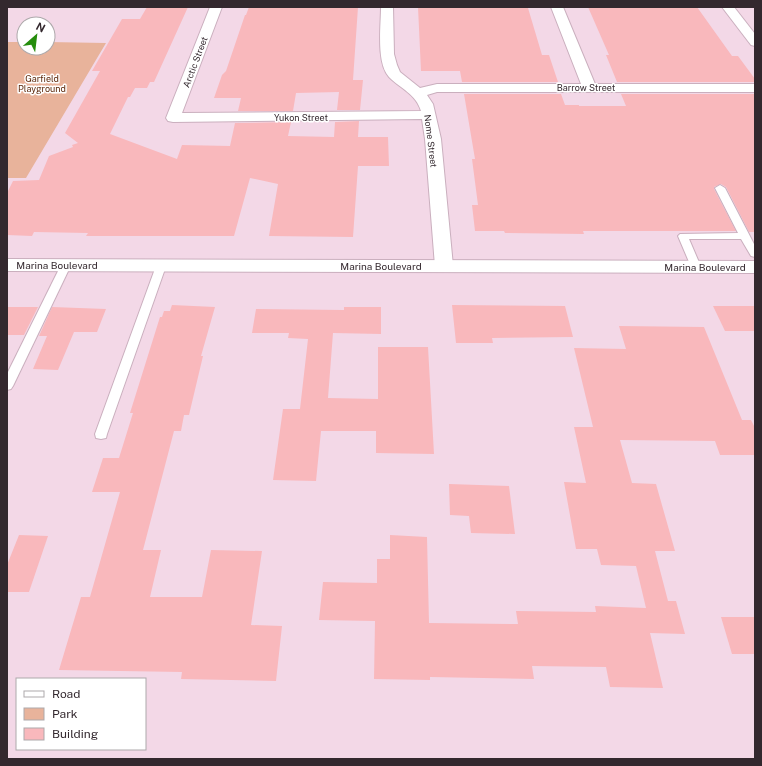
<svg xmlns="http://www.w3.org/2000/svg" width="762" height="766" viewBox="0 0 762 766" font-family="'Public Sans',sans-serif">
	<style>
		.green { fill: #e8b39b }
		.building { fill: #f9b8bc }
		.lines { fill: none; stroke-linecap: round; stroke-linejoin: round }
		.service-casing { stroke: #caafbe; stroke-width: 2 }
		.minor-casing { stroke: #caafbe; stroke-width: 2 }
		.tertiary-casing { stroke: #caafbe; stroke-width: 2 }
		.service { fill: #fff; fill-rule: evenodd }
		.minor { fill: #fff; fill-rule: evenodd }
		.tertiary { fill: #fff; fill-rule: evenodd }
		.labels { text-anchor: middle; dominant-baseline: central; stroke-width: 3; stroke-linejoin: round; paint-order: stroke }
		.far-street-label { font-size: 9px; fill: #33282e; stroke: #fff }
		.far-park-label { font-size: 9px; fill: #5b270a; stroke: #fff }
		.street-label { font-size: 10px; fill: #33282e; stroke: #fff }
	</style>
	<rect width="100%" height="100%" fill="#f3d8e7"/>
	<polygon class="green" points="7,42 24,42 24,48 48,48 48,42 106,43 26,178 7,178"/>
	<g class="building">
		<polygon points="147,7 188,7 154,82 150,82 147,88 135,88 130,97 128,97 110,134 177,159 182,145 230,146 235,123 291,122 288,136 334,137 335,122 359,121 358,137 388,137 389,166 358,166 353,237 269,236 278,184 250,178 234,236 86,236 88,233 34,232 32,236 7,235 7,193 13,181 39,180 49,156 73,147 72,145 78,143 65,133 100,71 92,71 122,19 140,19"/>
		<polygon points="249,7 358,7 353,80 363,80 360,110 337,110 339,92 296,93 293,111 238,111 241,98 214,98 222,75 226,71 245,15 246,15"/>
		<polygon points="418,7 528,8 542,55 549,55 558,82 462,82 460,71 421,71"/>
		<polygon points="588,7 697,7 732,56 738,56 755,79 755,82 617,82 606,55 609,55"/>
		<polygon points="464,94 561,94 565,105 579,105 579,106 626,106 621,94 755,94 755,232 749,232 726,187 721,184 714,187 714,189 736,231 583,231 584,234 505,233 504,231 475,231 472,205 478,205 472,159 475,159"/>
		<polygon points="172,305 215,307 201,356 203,356 189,415 184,415 181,431 174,431 143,550 161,550 150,597 202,597 211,550 262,551 251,625 282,626 276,681 181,679 182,672 59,670 81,597 90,597 120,492 92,492 103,458 119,458 133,413 130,413 160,317 162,317 164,311 170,311"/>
		<polygon points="452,305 565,306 573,337 492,338 493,343 456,343"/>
		<polygon points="713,306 755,306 755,331 725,331"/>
		<polygon points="7,307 38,307 24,335 7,335"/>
		<polygon points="52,307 106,309 97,332 74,332 58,370 33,369 47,336 39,336"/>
		<polygon points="344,307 381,307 381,334 333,333 328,398 378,399 378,347 428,347 434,454 376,453 376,431 321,431 316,481 273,480 283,409 300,409 308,339 288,338 289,333 252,333 256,309 344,310"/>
		<polygon points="619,326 704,327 742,420 751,420 755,428 755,455 720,455 715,441 620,440 632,483 656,484 675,551 655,551 668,601 676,601 685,634 650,633 663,688 610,687 606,667 532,666 534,679 430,677 430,680 374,679 375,621 319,620 323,582 377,583 377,559 390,559 390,535 427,537 429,623 518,624 516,611 596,612 595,606 646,608 636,566 601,565 597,549 576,549 564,482 586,483 574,427 593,427 574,348 626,349"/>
		<polygon points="449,484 509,486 515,534 471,533 469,516 450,515"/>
		<polygon points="19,535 48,536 29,592 7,592 7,565"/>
		<polygon points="721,617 755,617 755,654 732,654"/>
	</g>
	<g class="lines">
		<g class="service-casing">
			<g id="service">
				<polygon points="720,185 725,188 755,246 755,257 751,256 741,239 689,239 701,267 696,270 692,269 678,236 680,234 738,233 715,188"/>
				<polygon points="66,262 71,265 13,386 11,389 7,390 7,374 61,265"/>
				<polygon points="161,263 166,266 107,434 106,438 101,439 96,438 95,434 156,266"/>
			</g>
		</g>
		<g class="minor-casing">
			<g id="minor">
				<path d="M210,7h12l-40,106 239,-2c-5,-17 -20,-22 -32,-34 -13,-14 -8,-51 -8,-70h12l1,47 3,11 3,7 20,16 17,-4h144l-30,-77h12l32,77h160v8h-318l-10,3 6,9 8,35 12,127 -2,4 -7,2 -7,-2 -2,-4 -10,-127 -3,-20 -249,3 -5,-1 -2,-3z"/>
				<polygon points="722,7 734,7 755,34 755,46 751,45"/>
			</g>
		</g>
		<g class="tertiary-casing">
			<polygon id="tertiary" points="7,259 755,261 755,273 7,271"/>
		</g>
		<use href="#service" class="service"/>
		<use href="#minor" class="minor"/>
		<use href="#tertiary" class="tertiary"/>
	</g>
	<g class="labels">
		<g class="far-street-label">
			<text transform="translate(195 62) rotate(-69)">Arctic Street</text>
			<text x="586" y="87">Barrow Street</text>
			<text x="301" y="117">Yukon Street</text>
			<text transform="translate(431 141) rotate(83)">Nome Street</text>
		</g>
		<g class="far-park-label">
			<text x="42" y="78">Garfield<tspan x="42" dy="10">Playground</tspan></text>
		</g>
		<g class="street-label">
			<text x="57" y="265">Marina Boulevard</text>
			<text x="381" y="266">Marina Boulevard</text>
			<text x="705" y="267">Marina Boulevard</text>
		</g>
	</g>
	<rect width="762" height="766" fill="none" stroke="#33282e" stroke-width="16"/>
	<rect x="16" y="678" width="130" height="72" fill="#ffffff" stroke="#ada9ab"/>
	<rect x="24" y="691" width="20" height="6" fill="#ffffff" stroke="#ada9ab"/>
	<text x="52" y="698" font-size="12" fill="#33282e">Road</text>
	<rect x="24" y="708" width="20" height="12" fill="#e8b39b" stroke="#ada9ab"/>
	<text x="52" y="718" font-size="12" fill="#33282e">Park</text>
	<rect x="24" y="728" width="20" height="12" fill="#f9b8bc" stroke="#ada9ab"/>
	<text x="52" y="738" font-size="12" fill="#33282e">Building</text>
	<g transform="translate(36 36) rotate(28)"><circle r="19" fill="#ffffff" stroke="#ada9ab"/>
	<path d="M0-3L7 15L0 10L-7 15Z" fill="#258d0c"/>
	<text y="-6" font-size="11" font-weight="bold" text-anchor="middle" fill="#33282e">N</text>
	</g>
</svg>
